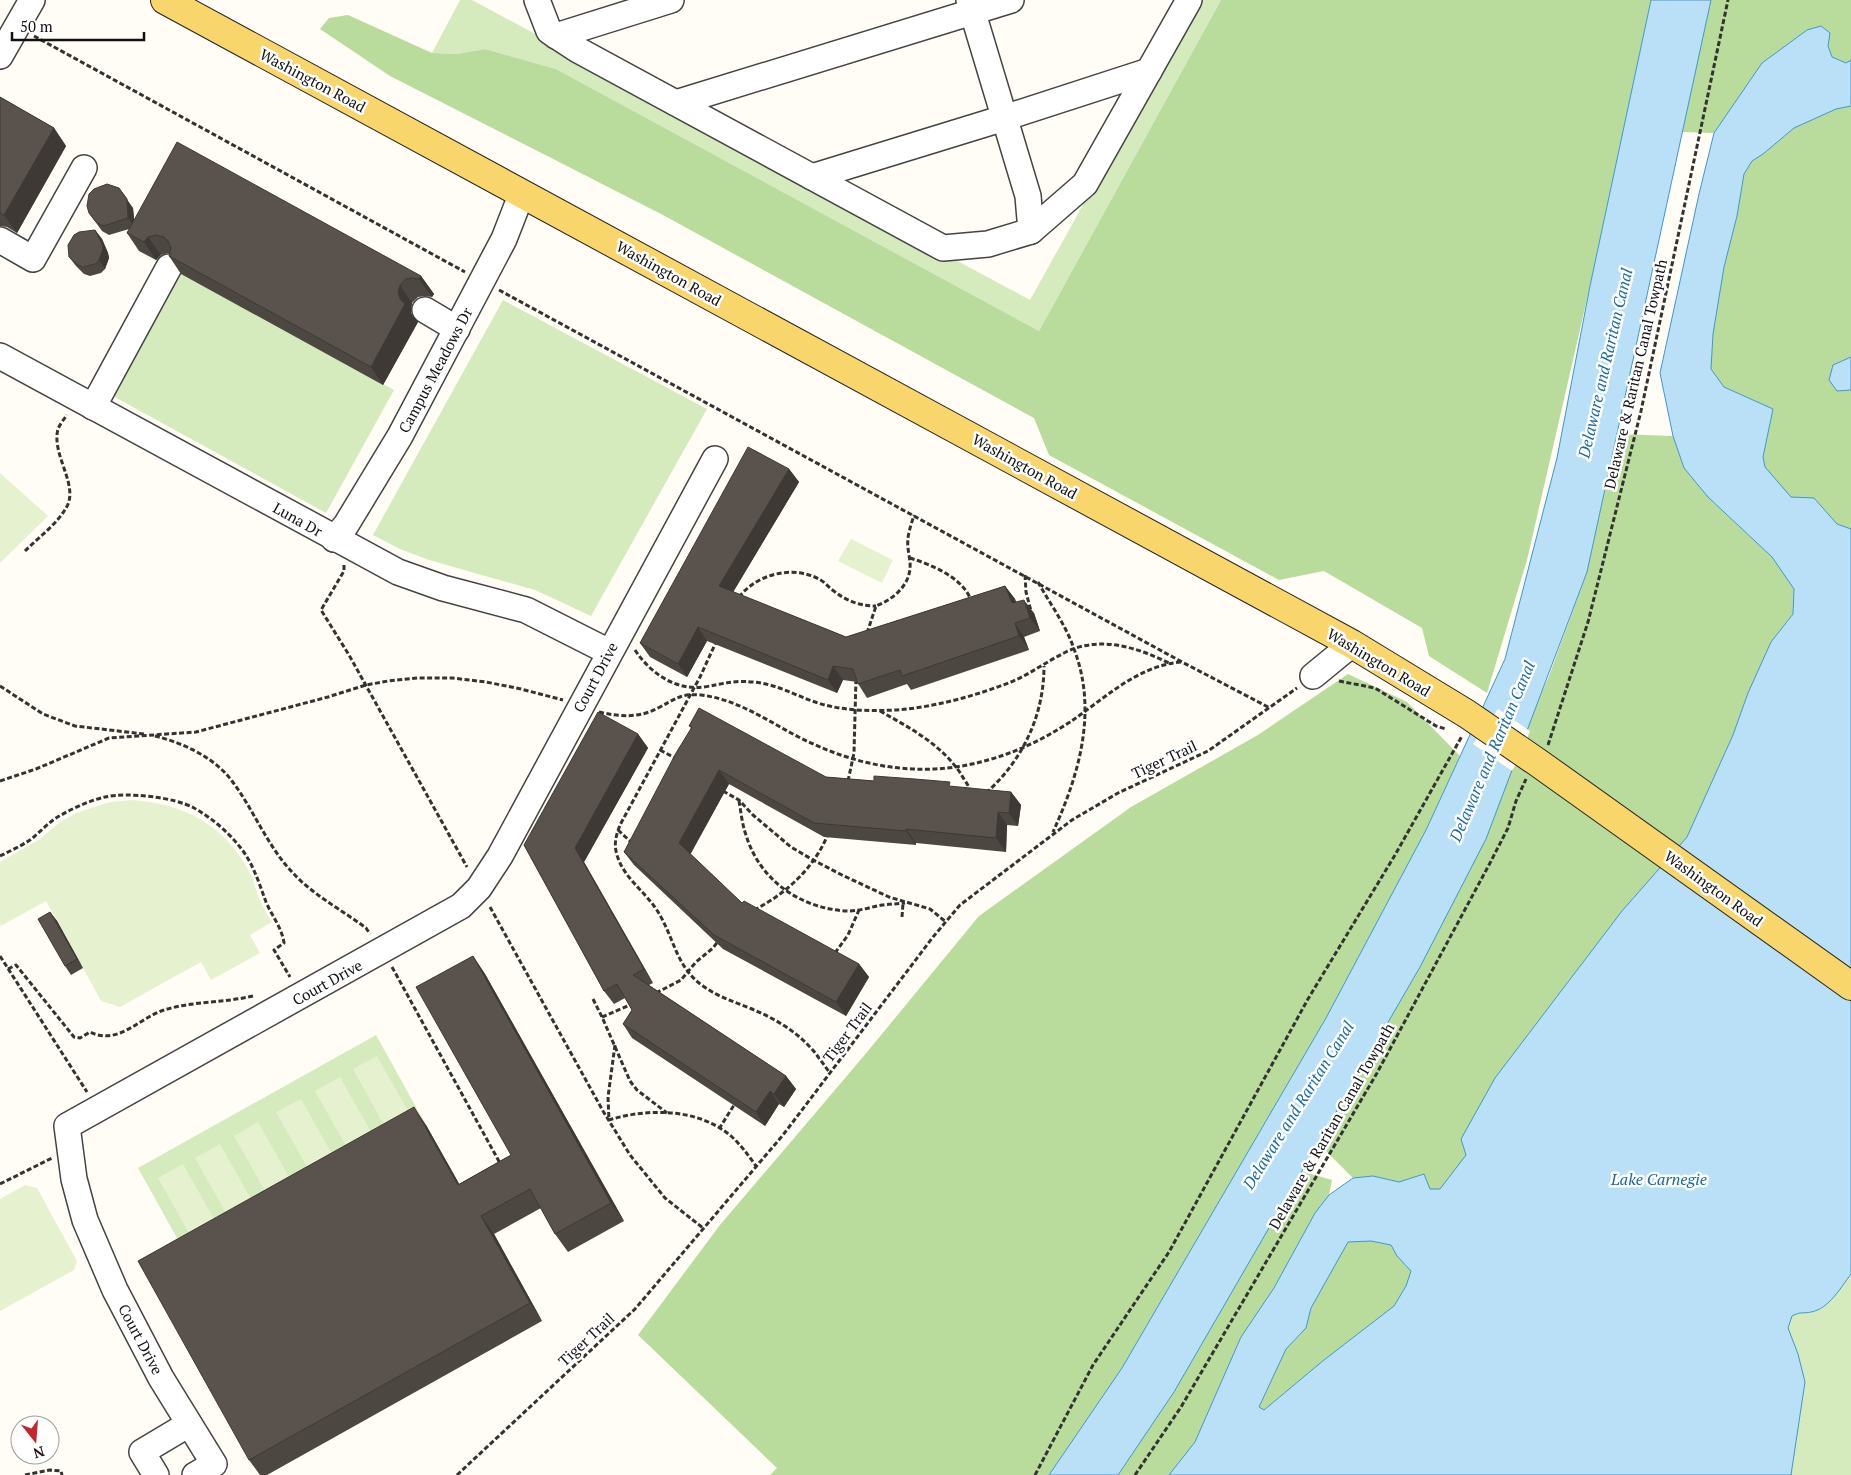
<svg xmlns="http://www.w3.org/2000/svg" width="1851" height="1475" viewBox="0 0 1851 1475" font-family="'PT Serif',serif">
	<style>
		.green { fill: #d5ebbd }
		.forest { fill: #b9dc9c }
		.pitch { fill: #e6f2cf }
		.water { fill: #b9e0f7; stroke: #3f96cf; fill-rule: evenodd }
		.pier { fill: #fffdf5 }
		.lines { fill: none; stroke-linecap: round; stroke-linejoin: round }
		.minor-casing { stroke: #444; stroke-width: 28 }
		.major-casing { stroke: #222; stroke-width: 30 }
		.path { stroke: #333; stroke-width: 3; stroke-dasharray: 5 2.5; stroke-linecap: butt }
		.minor { stroke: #fff; stroke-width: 25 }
		.major { stroke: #f9d66b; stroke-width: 28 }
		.wall { fill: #4d4742 }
		.shaded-wall { fill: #3f3936 }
		.building { fill: #5a524d; stroke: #3f3936 }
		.labels { text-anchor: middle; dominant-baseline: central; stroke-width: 5; stroke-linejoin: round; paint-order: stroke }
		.street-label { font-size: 15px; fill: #111; stroke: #fff }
		.water-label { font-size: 16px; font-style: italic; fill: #1768a6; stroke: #fff }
	</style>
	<rect width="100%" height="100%" fill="#fffdf5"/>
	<g class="green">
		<polygon points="460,0 472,0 1030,300 1197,0 1221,0 1039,331 556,69 485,49 457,54 432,53"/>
		<polygon points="178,272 394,390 326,513 111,395"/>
		<polygon points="503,300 707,409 591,616 535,590 429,560 400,549 373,535"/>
		<polygon points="376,1035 426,1125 188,1258 138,1168"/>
		<path d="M1851,1274v201h-60l14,-93 -17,-53 4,-13c9,-5 11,-2 19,-4 18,-3 30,-25 40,-38z"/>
	</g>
	<g class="forest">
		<polygon points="1221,0 1651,0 1590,286 1527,560 1487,693 1429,656 1422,628 1324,571 1279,580 1049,455 1034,418 663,215 390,76 320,29 329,18 348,15 432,53 457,54 485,49 556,69 1039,331"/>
		<polygon points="1711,0 1851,0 1851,60 1846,63 1832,57 1828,46 1830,33 1822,27 1807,30 1762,63 1714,133 1682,132"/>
		<polygon points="1851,106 1851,357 1833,365 1837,391 1851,390 1851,529 1837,524 1814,498 1791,498 1765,467 1763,457 1773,409 1724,387 1711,369 1713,334 1724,267 1737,216 1744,174 1752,161 1763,154 1794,128 1836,109"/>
		<polygon points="1617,434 1673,436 1684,468 1708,497 1772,557 1794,589 1793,614 1771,642 1748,693 1733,735 1687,837 1622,911 1495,1078 1467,1155 1440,1189 1430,1189 1424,1174 1399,1182 1373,1176 1353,1178 1317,1142 1420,967 1549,676 1587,572"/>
		<polygon points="1348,674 1407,702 1460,756 1426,830 1326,1018 1122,1368 1049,1475 770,1475 777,1468 638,1335 720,1225 863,1057 979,916 1131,807 1258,735"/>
		<polygon points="1301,1171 1332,1180 1329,1195 1315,1213 1274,1288 1241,1337 1195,1442 1169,1475 1118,1475 1174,1392"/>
		<polygon points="1348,1241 1371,1241 1391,1245 1397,1256 1411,1271 1406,1286 1394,1306 1324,1360 1264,1410 1259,1407 1286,1349 1306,1328 1310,1308"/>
	</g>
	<g class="pitch">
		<polygon points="0,473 48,516 0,563"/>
		<polygon points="851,539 893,560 882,583 838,561"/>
		<path d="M132,800c53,4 93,25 118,73 5,9 6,20 11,29 3,7 7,14 11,20l-22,13 10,18 -49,27 -10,-18 -81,45 -19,-6 -55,-100 -45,25 -1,-3v-61l40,-23 19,-16 17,-10 34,-11z"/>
		<polygon points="377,1056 408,1111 384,1125 353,1069"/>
		<polygon points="340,1077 371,1132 346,1146 315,1091"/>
		<polygon points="301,1099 332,1154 307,1167 276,1112"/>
		<polygon points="258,1122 289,1177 265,1191 234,1136"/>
		<polygon points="220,1144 251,1199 226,1213 195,1158"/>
		<polygon points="183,1164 214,1219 189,1233 158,1178"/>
		<polygon points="25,1185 37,1188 77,1261 74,1270 0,1311 0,1199"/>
	</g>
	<g class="water">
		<polygon points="1651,0 1711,0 1587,572 1486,839 1420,967 1174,1392 1118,1475 1049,1475 1122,1368 1326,1018 1426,830 1505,659 1557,458 1590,286"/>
		<path d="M1821,26l9,7 -2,13 4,11 14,6 5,-3v46l-15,3 -42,19 -31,26 -11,7 -8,13 -7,42 -13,51 -11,67 -2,35 13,18 49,22 -10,48 2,10 26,30 23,1 23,26 14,5v745c-10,13 -22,35 -40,38 -8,2 -10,-1 -19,4l-4,12 10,26 7,28 -14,93h-622l26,-33 46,-105 33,-49 41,-75 14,-18 24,-17 20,-2 26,6 25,-8 6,15h10l26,-34 -5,-16 34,-61 127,-167 65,-74 46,-102 15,-42 23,-51 22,-28 1,-25 -22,-32 -64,-60 -24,-29 -11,-32 -13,-63 39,-179 15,-61 48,-70 45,-33zM1371,1241l20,4 6,11 14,15 -5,15 -12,20 -70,54 -60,50 -5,-3 27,-58 20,-21 5,-20 37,-66z"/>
		<polygon points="1851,357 1851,390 1837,391 1829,380 1833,365"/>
	</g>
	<polygon class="pier" points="1498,709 1530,731 1520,757 1512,771 1473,744"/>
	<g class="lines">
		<g class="minor-casing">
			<g id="minor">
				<polyline points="537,0 549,31 578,50 943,248 988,244 1031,231 1085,184 1189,0"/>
				<polyline points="969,0 1028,196 1031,231"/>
				<polyline points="556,36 671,0"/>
				<polyline points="0,56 32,0"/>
				<polyline points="676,103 1011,0"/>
				<polyline points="812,177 1004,118 1149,71"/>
				<polyline points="0,240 33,259 84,168"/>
				<polyline points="425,310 457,329"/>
				<polyline points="0,356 398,572 443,588 526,610 609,652"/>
				<polyline points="93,407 169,267"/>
				<polyline points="334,539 346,525 400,436 504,239 522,193"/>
				<polyline points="1313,676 1352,644"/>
				<polyline points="156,1475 142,1452 189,1424"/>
				<polyline points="195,1475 214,1464 161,1378 115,1290 85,1220 74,1179 67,1126 461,906 479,888 500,856 715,459"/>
			</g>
		</g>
		<g class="major-casing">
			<polyline id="major" points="165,0 1352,644 1467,714 1537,762 1851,986"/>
		</g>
		<g class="path">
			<polyline points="34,36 465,272"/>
			<polyline points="499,290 1182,662 1270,708"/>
			<path d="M25,551c14,-14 32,-27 41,-43 14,-22 -15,-53 -8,-79 2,-5 6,-10 9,-14"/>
			<path d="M910,558c22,7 52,19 61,42"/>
			<polyline points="344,565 344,571 321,610 349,655 467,867"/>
			<polyline points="1025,575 1026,592 1031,611"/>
			<path d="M1038,582c12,22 28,43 36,67 24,62 5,126 -21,183"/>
			<path d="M739,597c18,-23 53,-32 80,-18 4,2 8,6 12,10 14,11 27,17 45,17"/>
			<path d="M867,633l9,-27c18,-7 36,-22 34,-44 -1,-8 -3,-16 -2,-24 1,-8 4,-16 6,-23"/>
			<path d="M717,640l-17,37 -80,148c-3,8 -6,16 -4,26 5,24 25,37 38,55 20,27 20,60 49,80 15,11 32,16 49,23 21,9 41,20 57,37 8,8 14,18 21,27"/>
			<path d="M635,650c15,23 41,41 69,37 19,-3 29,-7 49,-5 26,2 48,17 72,23 23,6 48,6 72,5 38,-3 78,-14 114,-28 19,-8 35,-20 53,-29 35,-18 72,-6 105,10"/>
			<polyline points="1339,681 1375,688 1436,726 1446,729"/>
			<polyline points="0,686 43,714 75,726 144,734"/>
			<path d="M880,711c30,17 61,33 81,63 3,6 8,11 9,17"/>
			<path d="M599,712c21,5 41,6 59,-4 16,-8 22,-15 43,-13 33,4 61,22 90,38 61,33 128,47 197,27 29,-8 56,-21 82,-38 34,-23 68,-57 112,-60"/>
			<path d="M155,736c28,7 59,21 77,45 22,29 35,65 61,92 20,22 49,37 73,55l4,6"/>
			<polyline points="1548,745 1588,622 1641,411 1728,0"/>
			<polyline points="660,750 677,759"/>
			<polyline points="0,781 36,769 109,738 196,732 328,697 366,685 388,681 418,678 452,678 486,682 521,689 563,700"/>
			<polyline points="848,781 854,753 856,678"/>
			<polyline points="723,791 739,800 753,815 791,847 813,860 842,875 889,897 930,909 946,922"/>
			<path d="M986,793c37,-33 58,-78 58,-127"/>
			<path d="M739,801c2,11 3,23 7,34 14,46 55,74 102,76 12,0 23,-4 34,-6 8,-1 15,-1 23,-2"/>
			<polyline points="618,830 632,843"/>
			<path d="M0,856c10,-5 21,-10 30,-16 9,-7 17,-16 26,-22 15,-9 32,-17 49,-21 23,-5 69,0 89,11 18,10 34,24 46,39 13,16 19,36 26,55 6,14 16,26 18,41l-10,7 16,27"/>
			<polyline points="490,907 603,1111 630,1155 665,1198 703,1228"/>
			<path d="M754,910c32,-16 61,-43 74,-76"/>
			<polyline points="902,917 903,903"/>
			<polyline points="835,953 848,935 859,910"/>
			<polyline points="0,956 87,1092"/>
			<polyline points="392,967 501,1165"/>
			<path d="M8,969l8,-4 58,72 6,1 10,-6c28,14 49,-14 74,-22 29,-9 60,-7 89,-14"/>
			<polyline points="656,993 681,980 696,962 713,948 719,940"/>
			<polyline points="593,999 602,1017 630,1081 637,1090 667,1113"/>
			<polyline points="602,1017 632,1004"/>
			<path d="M615,1045l-7,52 1,23c39,-12 89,-12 122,16 10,9 17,19 25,30"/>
			<polyline points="719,1129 734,1105"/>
			<polyline points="0,1184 52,1158"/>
			<polyline points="25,1475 50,1470 61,1471 62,1475"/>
			<polyline points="457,1475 635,1309 783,1135 933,937 960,905 1072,820 1118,793 1208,751 1297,688"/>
			<polyline points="1035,1475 1093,1365 1169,1252 1308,999 1395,855 1462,736"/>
			<polyline points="1135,1475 1181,1407 1377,1073 1490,863 1508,828 1516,801 1526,779"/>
		</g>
		<use href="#minor" class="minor"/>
		<use href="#major" class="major"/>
	</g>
	<g class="wall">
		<polygon points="0,97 54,128 66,146 17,233 7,227 0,226"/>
		<polygon points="133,208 134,220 421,276 434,294 432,297 425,296 418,297 412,303 411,310 411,313 418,322 383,385 181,274 169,256 170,253 168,253 161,255 156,260 139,251 127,233 129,229 109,235 102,231 89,213"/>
		<polygon points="95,230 102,239 108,253 109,258 105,269 101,273 90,276 84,274 76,266 69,257"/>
		<polygon points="789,469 799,482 733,592 846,637 1005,586 1015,599 1016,602 1034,613 1040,631 1024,637 1029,650 911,690 907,684 867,698 857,682 843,680 837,693 707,641 687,677 650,657 640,643"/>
		<polygon points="689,726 826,777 1011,792 1021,805 1018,826 1007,825 1006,852 916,843 916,845 824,837 729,784 690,854 742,903 859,964 869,977 846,1016 723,949 634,865 624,852 691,728"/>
		<polygon points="638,734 648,748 584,862 653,983 649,985 786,1076 796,1089 784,1107 779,1104 765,1126 632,1038 623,1024 632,1010 625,998 614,1004 604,991 524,845"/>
		<polygon points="50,912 57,921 83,968 71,975 65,966"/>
		<polygon points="473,956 485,974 624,1221 568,1252 555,1234 541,1208 494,1234 542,1321 267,1475 260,1475 249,1460 426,1125 459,1184 511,1155"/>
	</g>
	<g class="shaded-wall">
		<polygon points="54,128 66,146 17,233 4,215"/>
		<polygon points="119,188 133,208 135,228 128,218"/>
		<polygon points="95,230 102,239 108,253 109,258 105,269 99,260"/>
		<polygon points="148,237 161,255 156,260 144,242"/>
		<polygon points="421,276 434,294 432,297 419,279"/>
		<polygon points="400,285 412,303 411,310 411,313 418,322 383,385 371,367 400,299 398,292"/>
		<polygon points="789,469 799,482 729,599 719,586"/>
		<polygon points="1005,586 1015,599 1021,617 1012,603"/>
		<polygon points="1024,600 1034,613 1040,631 1030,618"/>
		<polygon points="1015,623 1024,637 1029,650 1019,636"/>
		<polygon points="698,627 707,641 687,677 678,664"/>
		<polygon points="833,666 843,680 837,693 828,680"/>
		<polygon points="638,734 648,748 584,862 653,983 644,969 575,848"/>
		<polygon points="719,770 729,784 689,857 679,843"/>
		<polygon points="1011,792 1021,805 1018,826 1009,813"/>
		<polygon points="998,812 1007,825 1006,852 996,838"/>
		<polygon points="906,829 916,843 916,845 906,831"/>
		<polygon points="50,912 57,921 83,968 77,959"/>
		<polygon points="473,956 485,974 624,1221 611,1203"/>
		<polygon points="859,964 869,977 846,1016 836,1002"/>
		<polygon points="786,1076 796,1089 784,1107 774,1094"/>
		<polygon points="770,1091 779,1104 765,1126 756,1112"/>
		<polygon points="414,1107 426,1125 470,1203 458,1185"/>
		<polygon points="481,1216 494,1234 542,1321 530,1303"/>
	</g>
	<g class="building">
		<polygon points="0,97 54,128 4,215 0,213"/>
		<polygon points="177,142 421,276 419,279 412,278 406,279 400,285 398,292 400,299 405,304 371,367 169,256 171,248 168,241 164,237 156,235 148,237 144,242 127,233"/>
		<polygon points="107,184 119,188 127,199 128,218 103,226 96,222 89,213 87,206 89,194 94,189"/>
		<polygon points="95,230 102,244 103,249 99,260 95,264 83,267 78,265 69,257 68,245 74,235 79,232"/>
		<polygon points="748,447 789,469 719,586 846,637 1005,586 1012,603 1024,600 1030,618 1015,623 1019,636 902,676 900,670 858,684 853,669 833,666 828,680 698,627 678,664 640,643"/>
		<polygon points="699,708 826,777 874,781 874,776 915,779 950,782 949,786 1011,792 1009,813 998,812 996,838 906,829 906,831 814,823 719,770 679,843 742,903 744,901 859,964 836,1002 714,935 624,852 676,753 692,727 689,726"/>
		<polygon points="598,712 638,734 575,848 644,969 633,975 786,1076 774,1094 770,1091 756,1112 623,1024 632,1010 617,984 604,991 524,845"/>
		<polygon points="50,912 77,959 65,966 38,919"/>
		<polygon points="473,956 611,1203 555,1234 530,1189 481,1216 530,1303 249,1460 138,1261 414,1107 458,1185 511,1155 416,987"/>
	</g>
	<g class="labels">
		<g class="street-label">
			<text transform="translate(313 80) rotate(28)">Washington Road</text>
			<text transform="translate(669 273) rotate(29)">Washington Road</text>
			<text transform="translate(435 370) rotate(-62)">Campus Meadows Dr</text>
			<text transform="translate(1635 374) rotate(-77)">Delaware &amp; Raritan Canal Towpath</text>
			<text transform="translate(1025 466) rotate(29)">Washington Road</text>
			<text transform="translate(298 519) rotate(29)">Luna Dr</text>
			<text transform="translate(1379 662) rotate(31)">Washington Road</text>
			<text transform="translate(595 677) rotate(-62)">Court Drive</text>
			<text transform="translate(1164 759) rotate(-25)">Tiger Trail</text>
			<text transform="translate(1714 888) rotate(36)">Washington Road</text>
			<text transform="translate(327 982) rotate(-29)">Court Drive</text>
			<text transform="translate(847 1032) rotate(-53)">Tiger Trail</text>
			<text transform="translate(1331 1126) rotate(-60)">Delaware &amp; Raritan Canal Towpath</text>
			<text transform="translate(141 1339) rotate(62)">Court Drive</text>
			<text transform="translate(586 1339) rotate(-43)">Tiger Trail</text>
		</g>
		<g class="water-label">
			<text transform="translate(1605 363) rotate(-77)">Delaware and Raritan Canal</text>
			<text transform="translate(1492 751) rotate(-67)">Delaware and Raritan Canal</text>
			<text transform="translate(1298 1105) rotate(-58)">Delaware and Raritan Canal</text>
			<text x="1659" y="1179">Lake Carnegie</text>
		</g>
	</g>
	<g transform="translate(35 1440) rotate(163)"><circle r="24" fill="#ffffff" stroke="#a0a0a0"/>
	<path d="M0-4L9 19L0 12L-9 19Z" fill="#c4262e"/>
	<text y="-8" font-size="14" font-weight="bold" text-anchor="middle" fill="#111111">N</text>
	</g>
	<path d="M12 32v8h132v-8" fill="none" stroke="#111111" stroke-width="2.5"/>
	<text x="20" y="32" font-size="15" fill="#111111" stroke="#ffffff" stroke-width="4" paint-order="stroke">50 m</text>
</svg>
